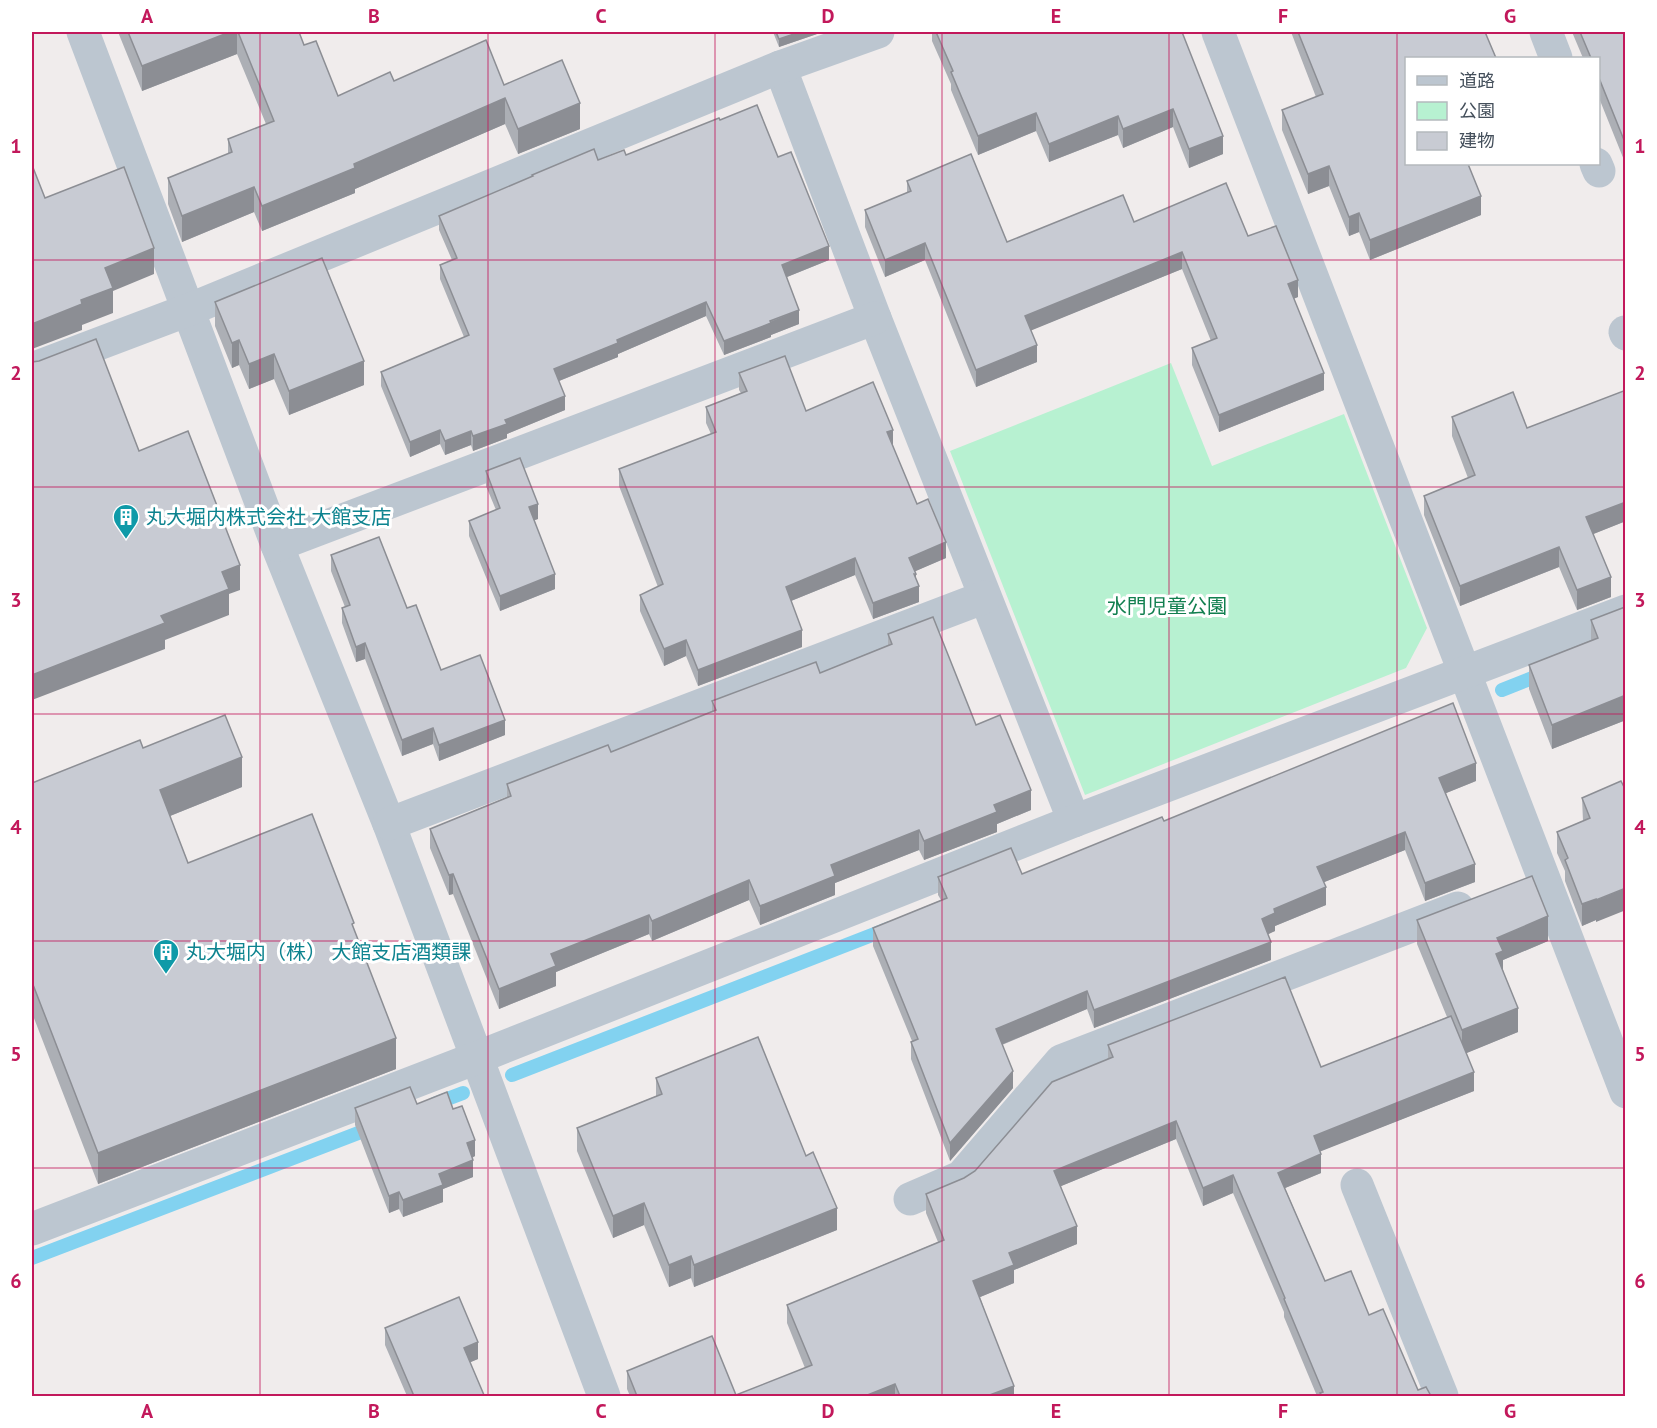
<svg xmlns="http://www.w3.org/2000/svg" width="1657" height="1428" viewBox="0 0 1657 1428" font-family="'PT Sans','Noto Sans JP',sans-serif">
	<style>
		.green { fill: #b7f1d1 }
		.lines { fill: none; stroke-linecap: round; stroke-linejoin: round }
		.stream { stroke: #82d2f0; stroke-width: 14 }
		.minor { stroke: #bcc6d0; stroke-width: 33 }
		.wall { fill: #acafb5 }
		.shaded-wall { fill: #8c8e94 }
		.building { fill: #c8cbd3; stroke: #8c8e94; stroke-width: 1.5 }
		.grid { fill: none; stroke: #c2185b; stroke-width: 1.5; stroke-opacity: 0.55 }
		.labels { text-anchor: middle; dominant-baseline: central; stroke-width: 6; stroke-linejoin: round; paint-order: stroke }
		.culture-label { font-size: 20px; fill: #0d838f; stroke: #fff; text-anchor: start }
		.park-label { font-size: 20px; fill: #117f4f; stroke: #fff }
		.neatline { fill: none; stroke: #c2185b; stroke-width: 2 }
		.grid-label { font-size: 20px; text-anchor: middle; font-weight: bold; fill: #c2185b }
	</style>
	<rect width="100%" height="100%" fill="#f0ecec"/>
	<polygon class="green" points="1171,363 1212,466 1344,414 1427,628 1406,668 1085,795 950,451"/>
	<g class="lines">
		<g class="stream">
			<polyline points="1502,690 1545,673"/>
			<polyline points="512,1075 890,928"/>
			<polyline points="434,1104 463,1093"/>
			<polyline points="32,1258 374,1127"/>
		</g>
		<g class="minor">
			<polyline points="83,32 277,545 389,824 604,1396"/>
			<polyline points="1218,32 1626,1092"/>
			<polyline points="1546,32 1556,58"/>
			<polyline points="780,67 875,318 1074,821"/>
			<polyline points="1596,164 1599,171"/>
			<polyline points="1625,332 1626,334"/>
			<polyline points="32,369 188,310 780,67 878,32"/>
			<polyline points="277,545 875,318"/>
			<polyline points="389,824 985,597"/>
			<polyline points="1357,1185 1442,1396"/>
			<polyline points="910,1199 961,1177 1061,1061 1458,908"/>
			<polyline points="32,1229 476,1058 1074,821 1626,611"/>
		</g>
	</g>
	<g class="wall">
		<polygon points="118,32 299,32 304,45 338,96 394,81 504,85 580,129 518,154 505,124 355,189 355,193 262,231 254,212 182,242 168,204 168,178 228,154 228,139 266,124 237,54 142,91"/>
		<polygon points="773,32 817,32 817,34 779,47"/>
		<polygon points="932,32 1182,32 1223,154 1189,168 1173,127 1123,148 1118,135 1049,162 1036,131 978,155 951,90 951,84 932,41"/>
		<polygon points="1291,32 1485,32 1407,58 1481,215 1370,260 1359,232 1349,236 1329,186 1308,194 1282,130 1282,110 1316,97"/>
		<polygon points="1572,32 1626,32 1626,165 1599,98 1599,58 1583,58"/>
		<polygon points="720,120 778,157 829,260 787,277 799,324 771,335 771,337 724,355 706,316 618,354 618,357 559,381 565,410 507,434 507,438 473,451 471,445 445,455 440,444 410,457 381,386 381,372 464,337 440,279 440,265 452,260 439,230 439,216 598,160 626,155"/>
		<polygon points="907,181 1007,242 1134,222 1248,236 1298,297 1293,299 1324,390 1219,432 1192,365 1192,348 1211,341 1182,269 1031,330 1037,362 976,387 925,260 885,277 865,227 865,210 907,193"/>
		<polygon points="215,302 364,385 289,415 274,379 249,389 239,365 232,368 215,326"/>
		<polygon points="739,373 806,411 892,446 917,504 946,558 915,571 919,602 873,619 855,575 791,601 802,647 698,686 686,656 664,666 640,611 640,595 658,587 619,486 619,469 711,434 706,423 706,407 741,393 739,390"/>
		<polygon points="1626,390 1626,521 1593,534 1611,597 1577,610 1559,567 1460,606 1424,515 1424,496 1468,478 1452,436 1452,417 1527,428"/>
		<polygon points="486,471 538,519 534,520 555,589 500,611 469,536 469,521 496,510 486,486"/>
		<polygon points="331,555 407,608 441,670 505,735 439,761 433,744 402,756 365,659 356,662 342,623 342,608 345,607 331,571"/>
		<polygon points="1626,610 1626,720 1552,749 1529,689 1529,665 1591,640 1591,620"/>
		<polygon points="888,634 976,725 1031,810 997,824 997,832 924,860 919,850 835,883 835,895 760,925 749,900 652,941 649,934 556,972 556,986 499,1009 453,894 449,895 430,848 430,829 507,797 507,784 611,752 712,711 712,701 820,673 888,645"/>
		<polygon points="143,748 242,787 170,816 188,863 354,931 396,1069 98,1184 32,1013 32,783"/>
		<polygon points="1476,781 1446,793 1475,882 1425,901 1405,850 1324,882 1326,905 1275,926 1275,931 1268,934 1271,960 1094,1028 1087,1009 1002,1045 1013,1088 950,1161 911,1059 911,1042 912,1041 873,946 873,928 941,900 938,895 938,877 1022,874 1164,821"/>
		<polygon points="1621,781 1596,922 1596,920 1582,926 1565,881 1565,871 1557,853 1557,832 1583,821 1582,798"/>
		<polygon points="1417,920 1548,941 1503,960 1503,970 1518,1032 1466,1053 1474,1091 1320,1151 1321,1173 1285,1188 1325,1281 1369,1315 1418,1390 1431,1396 1317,1396 1284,1317 1284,1312 1233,1193 1203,1206 1176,1139 1061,1186 1077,1244 1014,1270 1014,1283 980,1297 1014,1396 630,1396 627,1389 627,1371 736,1395 805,1368 787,1323 787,1305 938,1242 926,1213 926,1194 964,1178 975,1171 1108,1058 1108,1045 1321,1067 1447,1017 1417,944"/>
		<polygon points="656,1078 837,1230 694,1287 691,1278 669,1287 644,1225 613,1238 577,1151 577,1128 656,1096"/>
		<polygon points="417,1104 453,1109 475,1156 472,1158 473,1177 443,1189 443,1202 403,1217 399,1209 389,1213 355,1125 355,1108"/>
		<polygon points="385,1328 478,1359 470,1362 484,1396 407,1396 385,1345"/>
	</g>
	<g class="shaded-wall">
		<polygon points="230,32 237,32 237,54 142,91 142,66"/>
		<polygon points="800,32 817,32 817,34 779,47 779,39"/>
		<polygon points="505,98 505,124 355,189 355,193 262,231 262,206 354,164"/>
		<polygon points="580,103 580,129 518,154 518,129"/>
		<polygon points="1173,109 1173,127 1123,148 1123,129"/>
		<polygon points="1036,113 1036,131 978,155 978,136"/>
		<polygon points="1118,116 1118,135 1049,162 1049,144"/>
		<polygon points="1223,136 1223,154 1189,168 1189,149"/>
		<polygon points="1329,166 1329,186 1308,194 1308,174"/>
		<polygon points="254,187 254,212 182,242 182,216"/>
		<polygon points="1481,196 1481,215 1370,260 1370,240"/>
		<polygon points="1359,213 1359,232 1349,236 1349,217"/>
		<polygon points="925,243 925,260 885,277 885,260"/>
		<polygon points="829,246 829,260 782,279 782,265"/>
		<polygon points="154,248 154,274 113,291 113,313 82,325 82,330 32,349 32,324 81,300 105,268"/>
		<polygon points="1182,252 1182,269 1025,333 1025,316"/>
		<polygon points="1298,280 1298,297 1288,301 1288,284"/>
		<polygon points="706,302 706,316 618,354 618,357 554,383 554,369 617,340"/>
		<polygon points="799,310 799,324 771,335 771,337 724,355 724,341"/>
		<polygon points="239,340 239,365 232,368 232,343"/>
		<polygon points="1037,345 1037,362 976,387 976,370"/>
		<polygon points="274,354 274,379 249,389 249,364"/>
		<polygon points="364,361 364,385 289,415 289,391"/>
		<polygon points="1324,373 1324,390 1219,432 1219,415"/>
		<polygon points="565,396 565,410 507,434 507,438 473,451 473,436 505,420"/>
		<polygon points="440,430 440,444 410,457 410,442"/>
		<polygon points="893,430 893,446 887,432"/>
		<polygon points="471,431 471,445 445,455 445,441"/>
		<polygon points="1626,502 1626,521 1586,537 1586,517"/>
		<polygon points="538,504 538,519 529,522 529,507"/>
		<polygon points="946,542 946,558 909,574 909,558"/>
		<polygon points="1559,547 1559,567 1460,606 1460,586"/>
		<polygon points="855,558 855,575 786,603 786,587"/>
		<polygon points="240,565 240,590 229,594 229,615 165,640 165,649 32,700 32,675 161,616 222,572"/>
		<polygon points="555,574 555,589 500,611 500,596"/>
		<polygon points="914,574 916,574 916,587 919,586 919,602 873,619 873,603"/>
		<polygon points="1611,577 1611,597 1577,610 1577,590"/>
		<polygon points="802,630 802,647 698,686 698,670"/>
		<polygon points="686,640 686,656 664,666 664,649"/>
		<polygon points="365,643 365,659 356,662 356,647"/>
		<polygon points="1626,695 1626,720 1552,749 1552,725"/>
		<polygon points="505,720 505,735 439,761 439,745"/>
		<polygon points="433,728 433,744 402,756 402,740"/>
		<polygon points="242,757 242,787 160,820 160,790"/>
		<polygon points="1476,763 1476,781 1439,796 1439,778"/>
		<polygon points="1031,790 1031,810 997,824 997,832 924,860 924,841 994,805"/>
		<polygon points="919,830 919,850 835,883 835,895 760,925 760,906 831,865"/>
		<polygon points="1405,832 1405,850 1317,885 1317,867"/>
		<polygon points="1475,864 1475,882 1425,901 1425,883"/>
		<polygon points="453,874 453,894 449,895 449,875"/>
		<polygon points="749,880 749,900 652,941 652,921"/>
		<polygon points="1326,887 1326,905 1275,926 1275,931 1262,937 1262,919 1274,909"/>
		<polygon points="1626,888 1626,910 1596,922 1596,900"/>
		<polygon points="1596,899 1596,920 1582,926 1582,904"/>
		<polygon points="649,915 649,934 556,972 556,986 499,1009 499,989 551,954"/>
		<polygon points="1548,916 1548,941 1503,960 1503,975 1496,954 1497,938"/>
		<polygon points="1271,942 1271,960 1094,1028 1094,1010"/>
		<polygon points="1087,991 1087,1009 996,1047 996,1029"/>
		<polygon points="1518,1008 1518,1032 1462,1055 1462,1030"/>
		<polygon points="396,1038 396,1069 98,1184 98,1153"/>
		<polygon points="1013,1071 1013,1088 950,1161 950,1143"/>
		<polygon points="1474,1072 1474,1091 1314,1154 1314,1136"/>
		<polygon points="1176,1121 1176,1139 1054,1189 1054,1171"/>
		<polygon points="475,1140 475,1156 467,1160 467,1143"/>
		<polygon points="1321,1154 1321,1173 1278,1191 1278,1173"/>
		<polygon points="473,1160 473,1177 443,1189 443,1202 403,1217 403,1200 439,1174"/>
		<polygon points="1233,1175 1233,1193 1203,1206 1203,1188"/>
		<polygon points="399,1192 399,1209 389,1213 389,1196"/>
		<polygon points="644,1203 644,1225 613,1238 613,1216"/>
		<polygon points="837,1208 837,1230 694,1287 694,1265"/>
		<polygon points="1077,1226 1077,1244 1014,1270 1014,1283 973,1300 973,1281 1009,1253"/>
		<polygon points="691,1256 691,1278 669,1287 669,1265"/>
		<polygon points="478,1342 478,1359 464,1365 464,1348"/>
		<polygon points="895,1384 895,1396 865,1396"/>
		<polygon points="1014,1386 1014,1396 987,1396"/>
	</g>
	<g class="building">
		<polygon points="128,32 230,32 142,66"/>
		<polygon points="238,32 299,32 304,45 316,41 338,96 390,72 394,81 486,40 504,85 562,60 580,103 518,129 505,98 354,164 355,168 262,206 254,187 182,216 168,178 232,152 228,139 274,121"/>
		<polygon points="776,32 800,32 779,39"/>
		<polygon points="936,32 1182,32 1223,136 1189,149 1173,109 1123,129 1118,116 1049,144 1036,113 978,136 951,72 953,71"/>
		<polygon points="1298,32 1485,32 1496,58 1407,58 1407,164 1468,164 1481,196 1370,240 1359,213 1349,217 1329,166 1308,174 1282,110 1323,94"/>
		<polygon points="1580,32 1626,32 1626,145 1599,78 1599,58 1591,58"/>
		<polygon points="757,105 778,157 791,152 829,246 782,265 799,310 770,321 771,323 724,341 706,302 617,340 618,343 554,369 565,396 505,420 507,424 473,436 471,431 445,441 440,430 410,442 381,372 469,335 440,265 457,258 439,216 533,176 532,175 594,149 598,160 624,150 626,155 719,118 720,120"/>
		<polygon points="971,154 1007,242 1123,195 1134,222 1226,183 1248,236 1276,226 1298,280 1288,284 1324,373 1219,415 1192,348 1217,338 1182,252 1025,316 1037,345 976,370 925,243 885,260 865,210 911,191 907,181"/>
		<polygon points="32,165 45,198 124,167 154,248 105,268 113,288 81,300 82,304 32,324"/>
		<polygon points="322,258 364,361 289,391 274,354 249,364 239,340 232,343 215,302"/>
		<polygon points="96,339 139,451 188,431 240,565 222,572 229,589 161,616 165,623 32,675 32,362 39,361"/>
		<polygon points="785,356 806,411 873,382 893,430 887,432 917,504 928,499 946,542 909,558 916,574 914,574 919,586 873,603 855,558 786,587 802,630 698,670 686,640 664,649 640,595 663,584 619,469 716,432 706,407 747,391 739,373"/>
		<polygon points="1626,390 1626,502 1586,517 1611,577 1577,590 1559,547 1460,586 1424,496 1475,475 1452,417 1513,392 1527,428"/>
		<polygon points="520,458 538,504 529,507 555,574 500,596 469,521 500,508 486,471"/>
		<polygon points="379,537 407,608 416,605 441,670 480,655 505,720 439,745 433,728 402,740 365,643 356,647 342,608 350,605 331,555"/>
		<polygon points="1625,607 1626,610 1626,695 1552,725 1529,665 1598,638 1591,620"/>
		<polygon points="933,617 976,725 1000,715 1031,790 994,805 997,812 924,841 919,830 831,865 835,876 760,906 749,880 652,921 649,915 551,954 556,966 499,989 453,874 449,875 430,829 511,796 507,784 608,745 611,752 716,710 712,701 816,662 820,673 892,644 888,634"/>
		<polygon points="1453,703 1476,763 1439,778 1475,864 1425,883 1405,832 1317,867 1326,887 1274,909 1275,913 1262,919 1271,942 1094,1010 1087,991 996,1029 1013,1071 950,1143 911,1042 918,1039 873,928 947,898 938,877 1011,848 1022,874 1162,817 1164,821"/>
		<polygon points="225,715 242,757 160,790 188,863 312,814 354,923 352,924 396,1038 98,1153 32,982 32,783 140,740 143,748"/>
		<polygon points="1621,781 1626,791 1626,888 1596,900 1596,899 1582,904 1565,860 1568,858 1557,832 1590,818 1582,798"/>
		<polygon points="1532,876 1548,916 1497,938 1503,951 1496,954 1518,1008 1462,1030 1417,920"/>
		<polygon points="1285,977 1321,1067 1451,1016 1474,1072 1314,1136 1321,1154 1278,1173 1325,1281 1351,1271 1369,1315 1383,1309 1418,1390 1426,1387 1431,1396 1322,1396 1320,1393 1323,1392 1284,1299 1285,1298 1233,1175 1203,1188 1176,1121 1054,1171 1077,1226 1009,1253 1014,1265 973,1281 1014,1386 987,1396 900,1396 895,1384 865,1396 637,1396 627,1371 712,1336 736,1395 812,1365 787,1305 944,1240 926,1194 964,1178 975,1171 1052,1082 1113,1057 1108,1045"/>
		<polygon points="758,1037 806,1156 813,1152 837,1208 694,1265 691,1256 669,1265 644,1203 613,1216 577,1128 662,1094 656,1078"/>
		<polygon points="410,1087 417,1104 447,1092 453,1109 462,1106 475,1140 467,1143 473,1160 439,1174 443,1185 403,1200 399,1192 389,1196 355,1108"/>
		<polygon points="459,1297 478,1342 464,1348 484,1395 481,1396 414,1396 385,1328"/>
	</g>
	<path class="grid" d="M260,32v1364M488,32v1364M715,32v1364M942,32v1364M1169,32v1364M1397,32v1364M32,260h1594M32,487h1594M32,714h1594M32,941h1594M32,1168h1594"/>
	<defs>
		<g id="building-pin" transform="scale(1.35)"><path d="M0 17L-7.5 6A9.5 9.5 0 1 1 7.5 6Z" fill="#0f9aa8" stroke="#fff"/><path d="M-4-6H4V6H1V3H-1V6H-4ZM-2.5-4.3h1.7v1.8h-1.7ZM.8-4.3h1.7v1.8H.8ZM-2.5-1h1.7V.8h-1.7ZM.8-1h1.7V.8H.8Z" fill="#fff"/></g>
	</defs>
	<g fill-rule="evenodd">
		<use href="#building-pin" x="126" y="517"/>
		<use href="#building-pin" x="166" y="952"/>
	</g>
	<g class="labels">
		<g class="culture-label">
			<text x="146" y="517">丸大堀内株式会社 大館支店</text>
			<text x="186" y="952">丸大堀内（株） 大館支店酒類課</text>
		</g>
		<g class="park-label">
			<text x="1167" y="606">水門児童公園</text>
		</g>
	</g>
	<rect width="1657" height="1428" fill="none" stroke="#ffffff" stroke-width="66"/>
	<rect x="1405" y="57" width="195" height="108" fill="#ffffff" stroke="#b4b9bd" stroke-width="1.5"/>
	<rect x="1417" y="76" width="30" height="9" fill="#bcc6d0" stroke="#b4b9bd" stroke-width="1.5"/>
	<text x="1459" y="87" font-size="18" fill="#444f5b">道路</text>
	<rect x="1417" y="102" width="30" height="18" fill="#b7f1d1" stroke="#b4b9bd" stroke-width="1.5"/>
	<text x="1459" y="117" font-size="18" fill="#444f5b">公園</text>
	<rect x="1417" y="132" width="30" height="18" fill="#c8cbd3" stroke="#b4b9bd" stroke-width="1.5"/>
	<text x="1459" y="147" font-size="18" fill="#444f5b">建物</text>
	<rect x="33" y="33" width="1591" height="1362" class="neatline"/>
	<g class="grid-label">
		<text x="147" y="23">A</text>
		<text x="374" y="23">B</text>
		<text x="601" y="23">C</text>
		<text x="828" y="23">D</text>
		<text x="1056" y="23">E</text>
		<text x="1283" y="23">F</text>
		<text x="1510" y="23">G</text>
		<text x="16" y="153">1</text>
		<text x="1640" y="153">1</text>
		<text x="16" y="380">2</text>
		<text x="1640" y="380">2</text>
		<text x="16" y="607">3</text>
		<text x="1640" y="607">3</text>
		<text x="16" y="834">4</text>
		<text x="1640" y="834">4</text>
		<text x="16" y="1061">5</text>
		<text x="1640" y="1061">5</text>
		<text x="16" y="1288">6</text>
		<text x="1640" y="1288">6</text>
		<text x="147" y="1418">A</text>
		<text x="374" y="1418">B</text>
		<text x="601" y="1418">C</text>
		<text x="828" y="1418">D</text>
		<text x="1056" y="1418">E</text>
		<text x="1283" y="1418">F</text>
		<text x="1510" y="1418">G</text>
	</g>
</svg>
